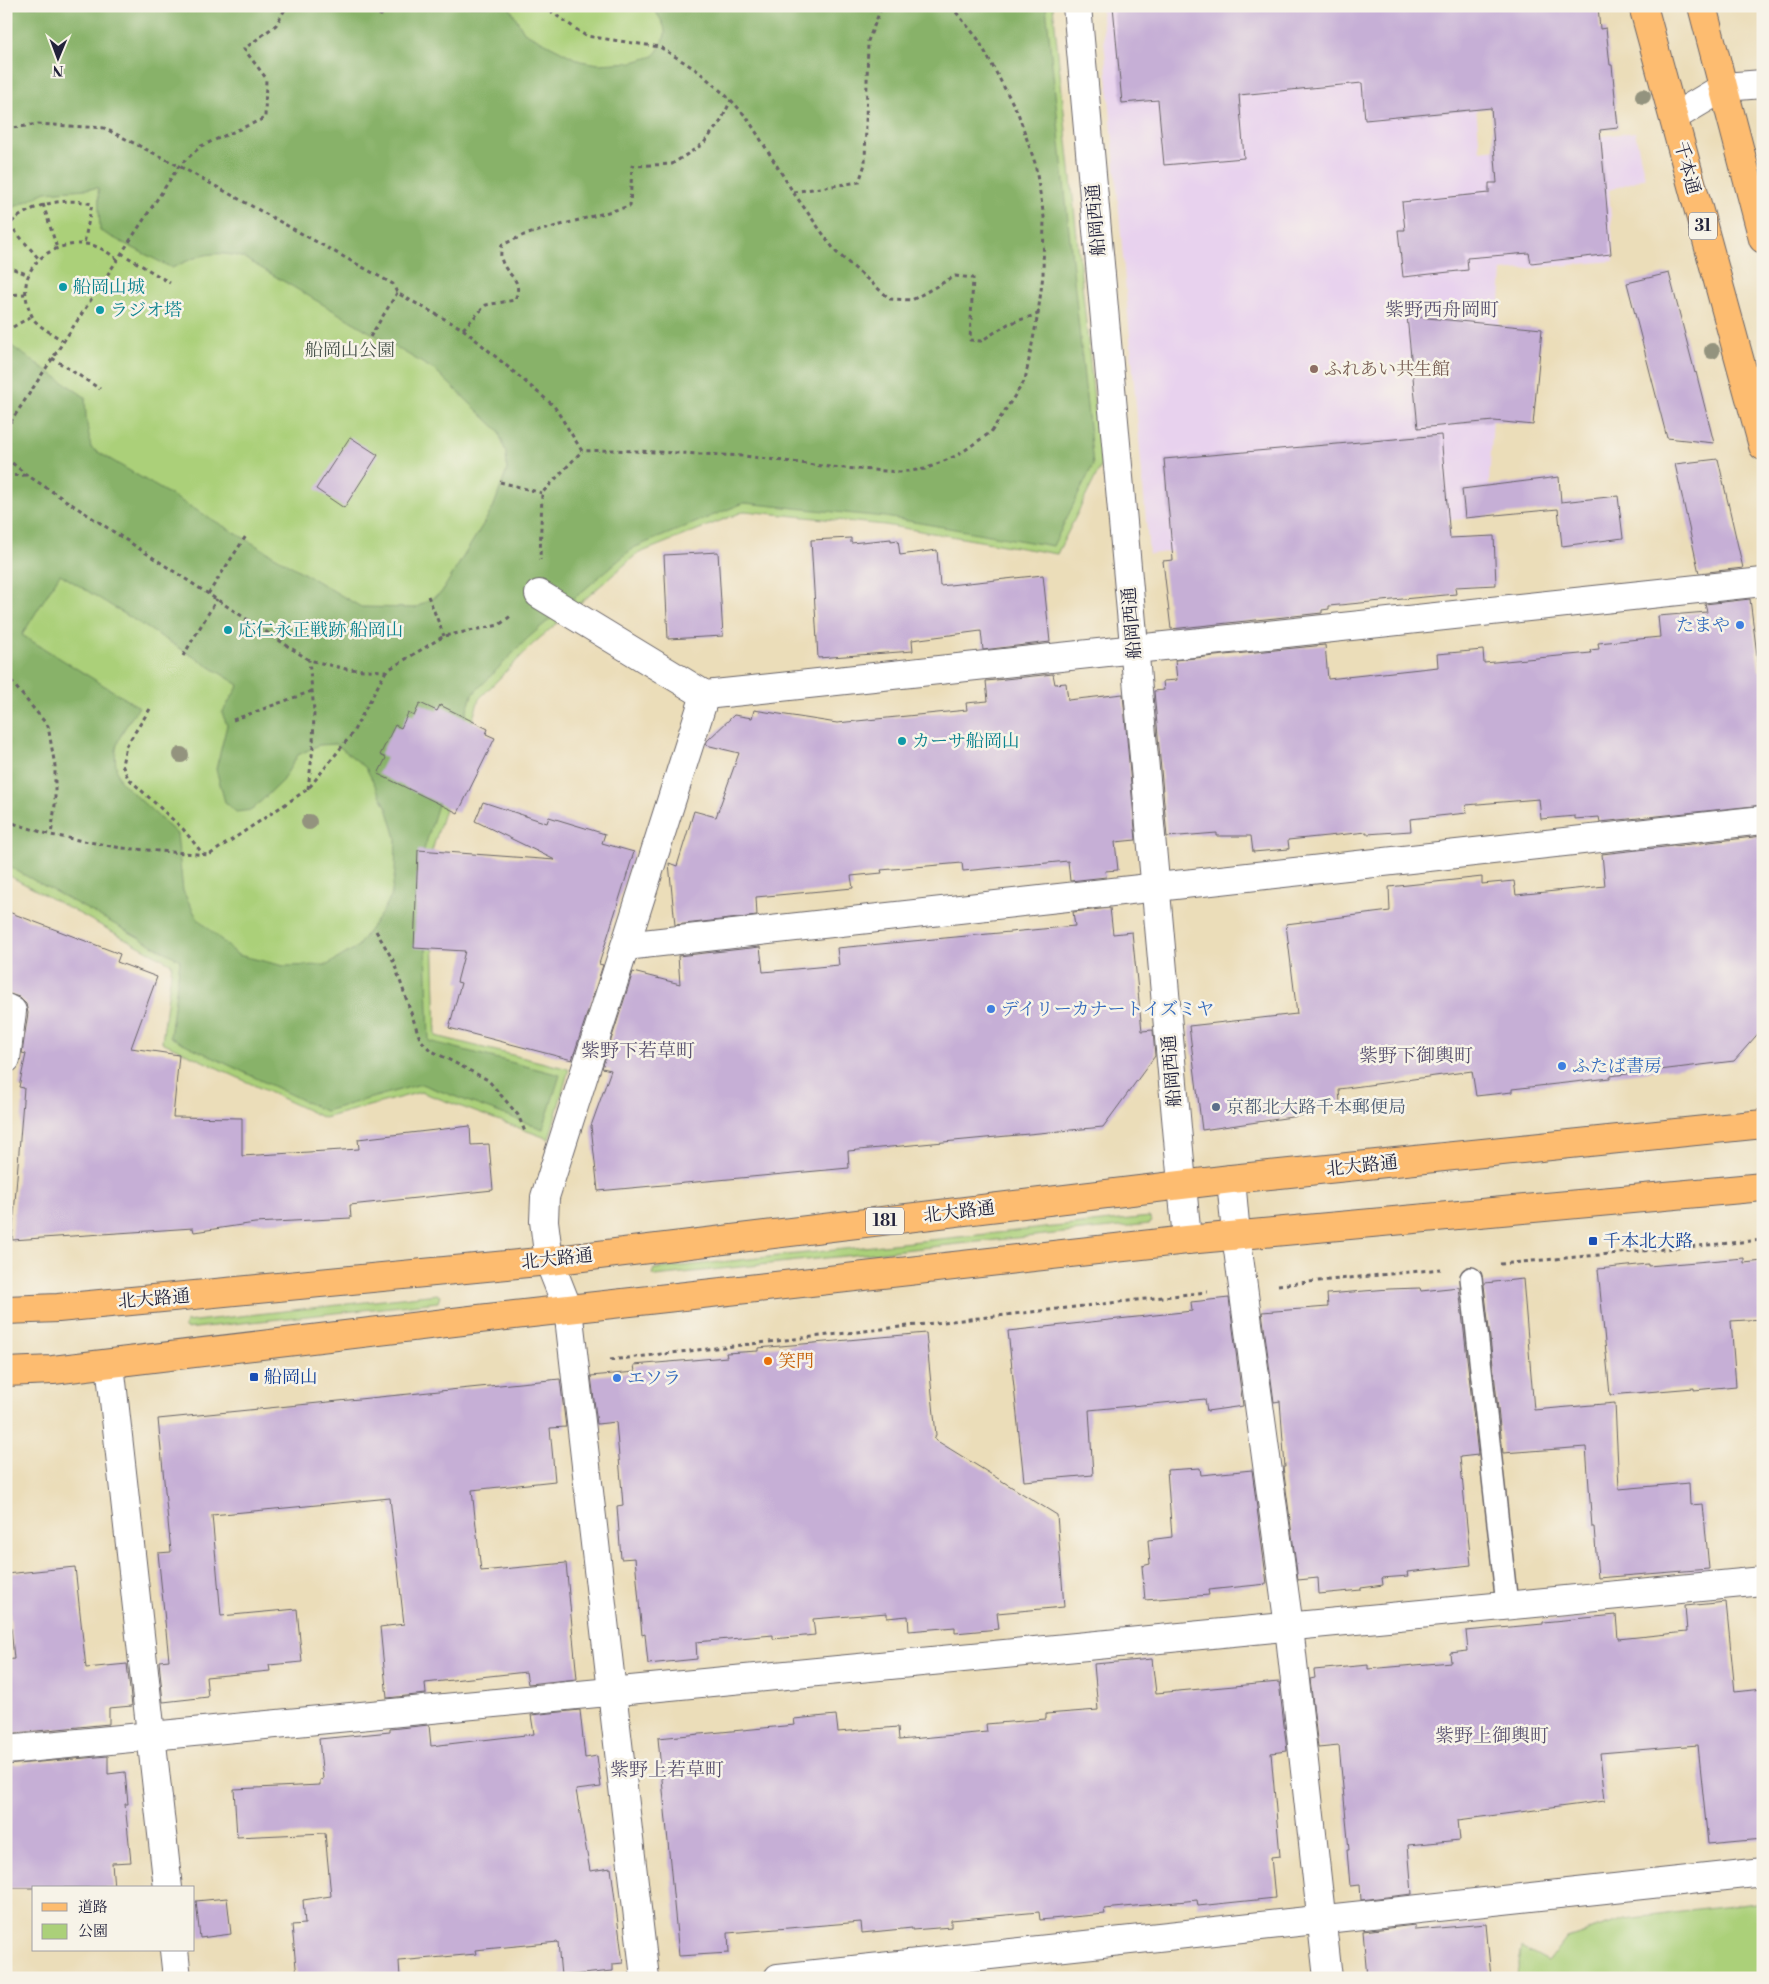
<svg xmlns="http://www.w3.org/2000/svg" width="1769" height="1984" viewBox="0 0 1769 1984" font-family="'Libre Bodoni','Noto Serif JP',serif">
	<style>
		.built { fill: #e8d2ee }
		.green { fill: #abd079; stroke: #66795a }
		.forest { fill: #88b269; stroke: #556a52; fill-rule: evenodd }
		.building { fill: #c6afd6 }
		.lines { fill: none; stroke-linecap: round; stroke-linejoin: round }
		.lane-casing { stroke: #686367; stroke-width: 24 }
		.street-casing { stroke: #686367; stroke-width: 30 }
		.primary-casing { stroke: #686367; stroke-width: 30 }
		.path { stroke: #686367; stroke-width: 3; stroke-dasharray: 4 4; stroke-linecap: butt }
		.lane { stroke: #fff; stroke-width: 21 }
		.street { stroke: #fff; stroke-width: 28 }
		.primary { stroke: #fdbc6f; stroke-width: 28 }
		.tree { fill: #93937e }
		.culture-dot { fill: #0f9aa8; stroke: #f7f3e8; stroke-width: 2 }
		.education-dot { fill: #8d6e63; stroke: #f7f3e8; stroke-width: 2 }
		.shop-dot { fill: #3f7fe0; stroke: #f7f3e8; stroke-width: 2 }
		.service-dot { fill: #5c6f8a; stroke: #f7f3e8; stroke-width: 2 }
		.transit-dot { fill: #1a4fb4; stroke: #f7f3e8; stroke-width: 2 }
		.food-dot { fill: #e8710a; stroke: #f7f3e8; stroke-width: 2 }
		.labels { text-anchor: middle; dominant-baseline: central; stroke-width: 5; stroke-linejoin: round; paint-order: stroke }
		.shield { fill: #f7f3e8; stroke: #62616f; stroke-width: 1 }
		.shield-label { font-size: 16px; font-weight: bold; fill: #22223b }
		.street-label { font-size: 18px; fill: #22223b; stroke: #f7f3e8 }
		.culture-label { font-size: 18px; fill: #0d838f; stroke: #f7f3e8; text-anchor: start }
		.park-label { font-size: 18px; fill: #4b564e; stroke: #f7f3e8 }
		.education-label { font-size: 18px; fill: #785e54; stroke: #f7f3e8; text-anchor: start }
		.shop-label { font-size: 18px; fill: #366cbe; stroke: #f7f3e8; text-anchor: start }
		.service-label { font-size: 18px; fill: #4e5e75; stroke: #f7f3e8; text-anchor: start }
		.transit-label { font-size: 18px; fill: #164399; stroke: #f7f3e8; text-anchor: start }
		.food-label { font-size: 18px; fill: #c56008; stroke: #f7f3e8; text-anchor: start }
		.neighbourhood-label { font-size: 19px; fill: #5b5371; stroke: #f7f3e8 }
	</style>
	<rect width="100%" height="100%" fill="#f7f3e8"/>
	<filter id="ink" filterUnits="userSpaceOnUse"><feTurbulence type="fractalNoise" baseFrequency=".02" numOctaves="2"/><feDisplacementMap in="SourceGraphic" scale="10" xChannelSelector="R" yChannelSelector="G"/><feConvolveMatrix kernelMatrix="1 2 1 2 8 2 1 2 1" color-interpolation-filters="sRGB"/></filter>
	<filter id="wash" filterUnits="userSpaceOnUse"><feTurbulence type="fractalNoise" baseFrequency=".0096" numOctaves="4" result="noise"/><feDisplacementMap in="SourceGraphic" scale="20" xChannelSelector="R" yChannelSelector="G"/><feGaussianBlur stdDeviation="1.12" result="paint"/><feColorMatrix in="noise" values="0 0 0 0 0 0 0 0 0 0 0 0 0 0 0 0 0 1.4 0 .05"/><feComposite in="paint" operator="in"/></filter>
	<g filter="url(#wash)">
		<rect width="100%" height="100%" fill="#ebddb9"/>
		<polygon class="built" points="1101,6 1467,6 1480,151 1635,132 1645,178 1609,190 1614,261 1502,271 1487,516 1149,554"/>
		<g class="green">
			<polygon points="6,6 1053,6 1101,466 1057,554 885,525 745,511 637,554 533,644 479,699 431,854 436,1036 569,1069 549,1139 421,1092 324,1118 162,1042 172,964 6,874"/>
			<polygon points="1149,1217 1152,1222 1149,1224 655,1276 652,1274 654,1269"/>
			<polygon points="437,1294 440,1296 438,1302 186,1329 184,1327 186,1322"/>
			<polygon points="1763,1902 1763,1978 1516,1978 1522,1948 1548,1962 1567,1938 1625,1919"/>
		</g>
		<path class="forest" d="M6,6h503l15,26 56,29 19,3 34,-2 21,-6c16,-24 14,-26 -2,-50h394l47,459 -40,81 -168,-29 -141,-14 -111,45 -105,90 -56,57 -49,158 6,188 131,34 -17,54 -122,-45 -96,27 -155,-74 10,-77 -174,-95v-519l4,-1 75,52 1,20 5,31 270,159 54,1 26,-15 52,-85 14,-38 -1,-17 -8,-23 -62,-59 -192,-113c-30,-9 -45,-3 -72,10l-72,-37 -2,-43 -52,4 -40,19zM60,574l179,111 -17,28 5,12 -11,44 9,33 11,10 16,-2 30,-29 16,-26 21,-10 17,-1 30,24 21,40 9,30 -1,34 -4,25 -10,17 -24,33 -30,18 -43,1 -46,-11 -41,-37 -14,-27 -6,-57 -57,-53c-12,-33 1,-48 19,-74l-117,-72z"/>
		<g id="blocks">
			<g class="building">
				<polygon points="1113,6 1598,6 1600,29 1606,28 1610,65 1612,65 1618,128 1600,130 1611,254 1531,263 1529,253 1467,258 1468,270 1403,277 1398,230 1405,230 1402,202 1489,193 1489,183 1497,183 1491,108 1365,120 1362,83 1239,95 1244,158 1164,165 1158,100 1122,103"/>
				<polygon points="1669,273 1695,373 1696,372 1714,443 1667,438 1627,283"/>
				<polygon points="1407,316 1542,329 1533,425 1494,421 1418,428"/>
				<polygon points="1441,435 1450,538 1494,536 1496,585 1455,587 1456,594 1329,606 1329,609 1322,610 1322,613 1171,629 1163,561 1173,560 1164,459"/>
				<polygon points="350,437 378,455 344,508 316,489"/>
				<polygon points="1718,459 1743,568 1699,573 1675,464"/>
				<polygon points="1559,477 1561,502 1618,496 1623,538 1562,546 1558,509 1465,518 1462,489"/>
				<polygon points="851,538 851,543 891,539 891,541 898,540 900,555 937,550 940,586 1043,575 1050,642 983,650 981,631 912,640 913,651 818,658 811,540"/>
				<polygon points="718,552 723,636 668,639 664,555"/>
				<polygon points="1750,599 1759,671 1763,670 1763,805 1600,822 1599,817 1575,819 1575,816 1541,819 1539,799 1466,805 1467,813 1410,819 1411,831 1367,834 1367,832 1288,840 1289,849 1253,852 1251,836 1217,836 1217,833 1167,837 1154,691 1164,690 1163,681 1177,680 1175,660 1325,645 1328,679 1438,667 1437,654 1483,650 1484,663 1591,653 1590,650 1599,649 1598,643 1660,637 1658,616 1707,612 1705,604"/>
				<polygon points="1053,674 1055,684 1066,683 1068,700 1123,694 1136,840 1115,842 1118,870 1105,871 1106,877 1070,881 1068,861 963,871 962,863 881,870 882,873 851,876 853,888 756,897 757,916 675,925 669,863 677,866 694,811 716,817 739,753 706,745 707,741 734,715 752,718 754,710 837,723 967,710 966,703 988,701 986,681"/>
				<polygon points="420,703 437,711 440,705 488,729 486,734 495,738 458,813 378,774 386,758 380,755 395,725 401,728 408,713 414,716"/>
				<polygon points="483,802 547,823 549,817 605,834 602,843 634,852 599,964 603,965 572,1060 449,1028 461,983 457,982 465,951 414,948 418,850 555,860 475,821"/>
				<polygon points="1763,836 1763,1028 1734,1061 1610,1076 1610,1078 1512,1089 1512,1092 1476,1096 1472,1071 1339,1089 1340,1103 1305,1107 1306,1115 1202,1130 1189,1026 1297,1014 1286,924 1390,911 1389,887 1482,877 1482,884 1514,881 1516,895 1605,886 1602,854"/>
				<polygon points="1110,908 1113,934 1132,932 1142,1031 1153,1030 1155,1056 1103,1127 848,1151 849,1168 598,1191 591,1126 611,1070 602,1068 633,972 680,984 678,956 760,947 763,972 839,965 837,948 1075,926 1073,912"/>
				<polygon points="6,911 120,954 117,962 157,977 131,1048 179,1055 173,1117 242,1118 242,1156 359,1149 358,1139 470,1126 471,1145 489,1144 493,1190 350,1205 351,1218 255,1223 194,1232 193,1228 12,1240 24,1088 19,1087 26,1054 22,1053 28,1013 26,1004 19,997 6,993"/>
				<polygon points="1744,1258 1744,1263 1763,1261 1763,1319 1731,1321 1736,1386 1694,1390 1694,1388 1610,1395 1598,1269 1648,1264 1648,1266"/>
				<polygon points="1523,1279 1534,1410 1615,1403 1619,1489 1689,1483 1690,1505 1703,1504 1709,1569 1598,1578 1594,1527 1592,1527 1586,1447 1503,1453 1484,1285 1485,1283"/>
				<polygon points="1459,1287 1478,1455 1460,1457 1471,1565 1407,1572 1408,1576 1382,1578 1383,1585 1361,1588 1361,1590 1319,1594 1318,1578 1298,1580 1283,1467 1285,1467 1280,1401 1274,1402 1262,1312 1328,1307 1327,1294 1389,1289 1420,1288 1421,1291"/>
				<polygon points="1229,1298 1243,1406 1207,1411 1205,1399 1089,1410 1093,1475 1024,1481 1008,1331 1192,1311 1191,1302"/>
				<polygon points="926,1333 936,1435 934,1439 1057,1515 1064,1607 997,1613 999,1629 955,1633 955,1627 909,1631 908,1616 887,1618 887,1613 813,1619 815,1635 773,1639 773,1635 696,1642 697,1659 648,1664 645,1634 642,1635 635,1558 621,1559 617,1506 623,1505 616,1422 597,1424 591,1376 635,1372 634,1365 727,1357 726,1353 758,1351 758,1348"/>
				<polygon points="560,1379 566,1427 550,1428 555,1481 472,1490 481,1571 566,1563 577,1679 528,1684 526,1672 425,1683 426,1694 387,1698 380,1627 404,1624 390,1498 212,1515 221,1616 297,1609 302,1662 269,1665 270,1671 206,1677 208,1697 163,1702 159,1661 169,1660 158,1553 171,1552 158,1419"/>
				<polygon points="1200,1468 1201,1475 1252,1470 1267,1584 1208,1590 1209,1595 1145,1600 1142,1566 1150,1564 1148,1540 1172,1537 1167,1470"/>
				<polygon points="75,1567 86,1668 127,1664 132,1706 109,1708 109,1724 6,1734 6,1660 14,1659 6,1574"/>
				<polygon points="1726,1602 1735,1692 1763,1689 1763,1839 1708,1844 1698,1745 1600,1753 1605,1801 1458,1820 1460,1840 1408,1845 1412,1894 1361,1900 1360,1885 1350,1886 1347,1850 1349,1850 1339,1746 1318,1748 1310,1679 1315,1678 1314,1670 1368,1665 1368,1669 1451,1662 1450,1653 1468,1651 1466,1631 1543,1624 1543,1622 1616,1615 1618,1639 1687,1632 1685,1606"/>
				<polygon points="1152,1659 1156,1693 1279,1682 1287,1751 1271,1753 1280,1856 1271,1857 1275,1898 1198,1906 1197,1900 1104,1909 1105,1914 1040,1920 1039,1912 951,1920 951,1927 912,1930 912,1928 862,1933 861,1922 728,1933 729,1953 679,1956 658,1738 795,1725 794,1719 836,1715 838,1732 898,1727 899,1740 987,1732 986,1724 1046,1719 1046,1714 1098,1710 1094,1664"/>
				<polygon points="580,1710 585,1758 597,1756 601,1787 576,1790 590,1871 611,1868 623,1963 613,1964 613,1971 561,1976 558,1942 475,1950 476,1954 399,1961 400,1978 297,1978 292,1925 305,1924 303,1900 331,1896 325,1833 237,1837 234,1789 320,1785 320,1780 323,1779 319,1739 390,1732 390,1729 429,1725 431,1746 534,1734 531,1715"/>
				<polygon points="108,1756 108,1774 125,1772 128,1804 125,1804 131,1862 112,1863 114,1888 6,1888 6,1765"/>
				<polygon points="227,1898 231,1934 200,1938 196,1901"/>
				<polygon points="1486,1924 1491,1978 1367,1978 1363,1931 1415,1925 1415,1930"/>
			</g>
		</g>
	</g>
	<g filter="url(#ink)">
		<use href="#blocks" fill-opacity="0" stroke="#686367" stroke-width="1"/>
		<g class="lines">
			<g class="lane-casing">
				<polyline id="lane" points="1471,1278 1507,1605"/>
			</g>
			<g class="street-casing">
				<g id="street">
					<polyline points="1077,6 1187,1240"/>
					<polyline points="1674,117 1724,87 1763,84"/>
					<polyline points="539,594 705,695 1763,582"/>
					<polyline points="625,946 1763,820"/>
					<polyline points="6,1008 12,1011 6,1059"/>
					<polyline points="1231,1179 1236,1235 1289,1627 1328,1978"/>
					<polyline points="110,1364 168,1888"/>
					<polyline points="6,1750 1763,1581"/>
					<polyline points="174,1950 177,1978"/>
					<polyline points="645,1978 568,1309 549,1261 544,1221 545,1197 705,695"/>
					<polyline points="778,1978 1763,1872"/>
				</g>
			</g>
			<g class="primary-casing">
				<g id="primary">
					<polyline points="1643,6 1763,446"/>
					<polyline points="1702,6 1763,239"/>
					<polyline points="6,1310 58,1308 549,1261 1231,1179 1763,1124"/>
					<polyline points="6,1372 53,1370 479,1319 1187,1240 1763,1187"/>
				</g>
			</g>
			<g class="path">
				<polyline points="356,6 381,15 392,6"/>
				<polyline points="543,6 586,36 660,47 698,71 731,100 748,119 793,192 836,252 890,299 912,300 955,276 973,278 970,340 981,341 1008,324 1038,314 1025,380 991,432 958,455 925,469 900,472 830,467 745,456 612,450 582,451"/>
				<polyline points="951,6 978,39 1018,113 1035,163 1044,217 1043,275 1038,314"/>
				<polyline points="6,129 38,124 104,128 179,166 393,284 397,293 463,329 554,406 582,451 542,493 540,560"/>
				<polyline points="793,192 859,182 865,164 868,41 882,6"/>
				<polyline points="43,204 57,248"/>
				<polyline points="9,224 39,259"/>
				<path d="M6,228c20,-23 57,-32 86,-24l-8,40"/>
				<polyline points="121,253 170,283"/>
				<polyline points="6,266 29,275"/>
				<polyline points="6,295 25,294"/>
				<path d="M463,329l23,-24 29,-5c9,-22 -8,-23 -13,-39 -2,-4 -1,-12 0,-16l22,-10 106,-29 2,-40 40,-2 31,-20 18,-23 10,-21"/>
				<polyline points="6,331 32,316"/>
				<polyline points="370,337 397,293"/>
				<path d="M64,341c-10,-6 -21,-12 -29,-20 -5,-7 -8,-17 -9,-25 -4,-33 27,-53 57,-52 13,0 25,8 35,16"/>
				<polyline points="52,358 100,389"/>
				<polyline points="6,429 179,166 201,146 265,118 266,78 244,49 276,25 287,6"/>
				<polyline points="6,458 27,475 309,660 346,669 386,671 444,636 499,625 512,615"/>
				<polyline points="6,476 26,475"/>
				<polyline points="500,482 542,493"/>
				<polyline points="208,594 246,536"/>
				<polyline points="428,596 444,636"/>
				<polyline points="183,656 217,599"/>
				<polyline points="6,675 48,726 55,766 55,805 51,835"/>
				<polyline points="150,709 126,746 122,765 128,778 183,829 203,854"/>
				<polyline points="233,720 312,691"/>
				<polyline points="308,789 313,747 314,711 309,660"/>
				<polyline points="6,821 51,835 122,848 209,855 308,789 352,734 386,671"/>
				<polyline points="376,931 393,960 420,1039 430,1050 488,1080 518,1115 526,1134"/>
				<polyline points="1500,1264 1763,1240"/>
				<polyline points="1278,1285 1441,1269"/>
				<polyline points="610,1360 1207,1292"/>
			</g>
			<use href="#lane" class="lane"/>
			<use href="#street" class="street"/>
			<use href="#primary" class="primary"/>
		</g>
		<g class="tree">
			<circle cx="1643" cy="96" r="8"/>
			<circle cx="1712" cy="351" r="8"/>
			<circle cx="181" cy="755" r="8"/>
			<circle cx="309" cy="822" r="8"/>
		</g>
	</g>
	<g class="culture-dot">
		<circle cx="63" cy="287" r="5"/>
		<circle cx="100" cy="310" r="5"/>
		<circle cx="228" cy="630" r="5"/>
		<circle cx="902" cy="741" r="5"/>
	</g>
	<circle class="education-dot" cx="1314" cy="369" r="5"/>
	<g class="shop-dot">
		<circle cx="1740" cy="625" r="5"/>
		<circle cx="991" cy="1009" r="5"/>
		<circle cx="1562" cy="1066" r="5"/>
		<circle cx="617" cy="1378" r="5"/>
	</g>
	<circle class="service-dot" cx="1216" cy="1107" r="5"/>
	<g class="transit-dot">
		<rect x="1588" y="1236" width="10" height="10" rx="2.5"/>
		<rect x="249" y="1372" width="10" height="10" rx="2.5"/>
	</g>
	<circle class="food-dot" cx="768" cy="1361" r="5"/>
	<g class="labels">
		<g class="shield">
			<rect x="1689" y="212.5" width="28" height="27" rx="4"/>
			<rect x="866" y="1207.5" width="38" height="27" rx="4"/>
		</g>
		<g class="shield-label">
			<text x="1703" y="226">31</text>
			<text x="885" y="1221">181</text>
		</g>
		<g class="street-label">
			<text transform="translate(1687 168) rotate(75)">千本通</text>
			<text transform="translate(1096 220) rotate(-95)">船岡西通</text>
			<text transform="translate(1132 623) rotate(-95)">船岡西通</text>
			<text transform="translate(1172 1071) rotate(-95)">船岡西通</text>
			<text transform="translate(1362 1166) rotate(-6)">北大路通</text>
			<text transform="translate(959 1212) rotate(-7)">北大路通</text>
			<text transform="translate(557 1259) rotate(-6)">北大路通</text>
			<text transform="translate(154 1299) rotate(-5)">北大路通</text>
		</g>
		<g class="culture-label">
			<text x="73" y="287">船岡山城</text>
			<text x="110" y="310">ラジオ塔</text>
			<text x="238" y="630">応仁永正戦跡 船岡山</text>
			<text x="912" y="741">カーサ船岡山</text>
		</g>
		<g class="park-label">
			<text x="350" y="350">船岡山公園</text>
		</g>
		<g class="education-label">
			<text x="1324" y="369">ふれあい共生館</text>
		</g>
		<g class="shop-label">
			<text x="1730" y="625" text-anchor="end">たまや</text>
			<text x="1001" y="1009">デイリーカナートイズミヤ</text>
			<text x="1572" y="1066">ふたば書房</text>
			<text x="627" y="1378">エソラ</text>
		</g>
		<g class="service-label">
			<text x="1226" y="1107">京都北大路千本郵便局</text>
		</g>
		<g class="transit-label">
			<text x="1603" y="1241">千本北大路</text>
			<text x="264" y="1377">船岡山</text>
		</g>
		<g class="food-label">
			<text x="778" y="1361">笑門</text>
		</g>
		<g class="neighbourhood-label">
			<text x="1442" y="310">紫野西舟岡町</text>
			<text x="638" y="1051">紫野下若草町</text>
			<text x="1416" y="1056">紫野下御輿町</text>
			<text x="1492" y="1736">紫野上御輿町</text>
			<text x="667" y="1770">紫野上若草町</text>
		</g>
	</g>
	<rect width="1769" height="1984" fill="none" stroke="#f7f3e8" stroke-width="25"/>
	<rect x="32" y="1886" width="162" height="65" fill="#f7f3e8" stroke="#a29fa3"/>
	<rect x="42" y="1903" width="25" height="8" fill="#fdbc6f" stroke="#a29fa3"/>
	<text x="78" y="1912" font-size="15" fill="#22223b">道路</text>
	<rect x="42" y="1924" width="25" height="15" fill="#abd079" stroke="#a29fa3"/>
	<text x="78" y="1936" font-size="15" fill="#22223b">公園</text>
	<g transform="translate(58 58) rotate(181)" stroke="#f7f3e8" stroke-width="4" paint-order="stroke">
	<path d="M0-4L9 19L0 12L-9 19Z" fill="#22223b"/>
	<text y="-8" font-size="14" font-weight="bold" text-anchor="middle" fill="#22223b">N</text>
	</g>
</svg>
